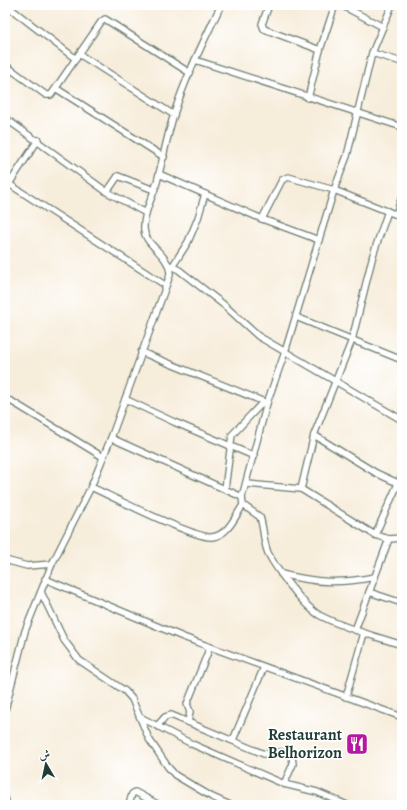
<svg xmlns="http://www.w3.org/2000/svg" width="407" height="810" viewBox="0 0 407 810" font-family="Alegreya,Amiri,serif">
	<style>
		.lines { fill: none; stroke-linecap: round; stroke-linejoin: round }
		.minor-casing { stroke: #6b7b6e; stroke-width: 8 }
		.minor { stroke: #fff; stroke-width: 5.5 }
		.labels { text-anchor: middle; dominant-baseline: central; stroke-width: 3.5; stroke-linejoin: round; paint-order: stroke }
		.poi-label { font-size: 16px; font-weight: bold; fill: #1f3d34; stroke: #fff; text-anchor: end }
	</style>
	<rect width="100%" height="100%" fill="#fff"/>
	<filter id="ink" filterUnits="userSpaceOnUse"><feTurbulence type="fractalNoise" baseFrequency=".025" numOctaves="2"/><feDisplacementMap in="SourceGraphic" scale="8" xChannelSelector="R" yChannelSelector="G"/><feConvolveMatrix kernelMatrix="1 2 1 2 8 2 1 2 1" color-interpolation-filters="sRGB"/></filter>
	<filter id="wash" filterUnits="userSpaceOnUse"><feTurbulence type="fractalNoise" baseFrequency=".012" numOctaves="4" result="noise"/><feDisplacementMap in="SourceGraphic" scale="16" xChannelSelector="R" yChannelSelector="G"/><feGaussianBlur stdDeviation="0.9" result="paint"/><feColorMatrix in="noise" values="0 0 0 0 0 0 0 0 0 0 0 0 0 0 0 0 0 1.4 0 .05"/><feComposite in="paint" operator="in"/></filter>
	<g filter="url(#wash)">
		<rect width="100%" height="100%" fill="#f7eddb"/>
	</g>
	<g filter="url(#ink)">
		<g class="lines">
			<g class="minor-casing">
				<g id="minor">
					<polyline points="6,5 76,59"/>
					<polyline points="269,5 262,24 264,29 320,50"/>
					<polyline points="341,5 383,27"/>
					<path d="M392,5l-20,48 -25,103 -13,34 -49,162 -18,51 -25,94 1,8 17,12c4,12 3,24 8,36 8,16 37,55 53,63 25,13 54,20 81,29"/>
					<polyline points="372,53 402,62"/>
					<polyline points="79,54 174,115"/>
					<polyline points="195,60 402,127"/>
					<polyline points="5,65 46,95 51,95 101,22 105,19 190,73"/>
					<polyline points="57,89 164,157"/>
					<polyline points="308,98 320,50 335,5"/>
					<polyline points="5,118 107,192 146,213"/>
					<polyline points="38,140 9,184 165,285"/>
					<polyline points="159,174 262,219 319,240"/>
					<polyline points="107,192 118,176 154,190"/>
					<polyline points="396,214 402,197"/>
					<polyline points="262,219 282,180 288,177 334,190 402,217"/>
					<polyline points="169,265 179,270 224,305 258,336 402,420"/>
					<polyline points="172,267 188,242 198,218 205,194"/>
					<polyline points="296,317 402,360"/>
					<polyline points="141,352 267,403"/>
					<polyline points="125,399 174,422 254,456"/>
					<polyline points="11,401 103,457"/>
					<polyline points="314,435 376,473 402,485"/>
					<polyline points="111,438 242,497"/>
					<polyline points="247,484 301,489 375,535 389,539 402,538"/>
					<path d="M91,487c20,9 104,52 121,50 16,-2 23,-20 31,-32"/>
					<polyline points="225,489 232,435 263,402"/>
					<polyline points="301,489 314,435 352,340 373,255 388,211"/>
					<polyline points="375,535 402,475"/>
					<polyline points="5,560 27,566 52,564"/>
					<path d="M281,574c37,9 57,10 94,3"/>
					<polyline points="45,579 183,637 402,717"/>
					<polyline points="41,592 64,640 79,660 125,691 132,699 149,739 168,767 175,775 212,797 230,805"/>
					<polyline points="369,592 402,603"/>
					<polyline points="355,630 389,539"/>
					<polyline points="346,697 364,633"/>
					<path d="M5,710l20,-79 27,-67 39,-77 20,-49 59,-163c0,-22 -25,-28 -26,-46 -1,-16 9,-32 13,-47 6,-23 10,-46 17,-68 12,-38 30,-73 47,-109"/>
					<polyline points="140,717 192,744 284,784 317,792 347,805"/>
					<polyline points="188,722 190,712 187,704 210,647"/>
					<polyline points="157,726 165,717 171,715 264,754 283,752 292,756 293,764 284,784"/>
					<polyline points="233,740 264,667"/>
					<polyline points="5,798 7,805"/>
					<polyline points="129,805 132,794 135,792 159,805"/>
				</g>
			</g>
			<use href="#minor" class="minor"/>
		</g>
	</g>
	<defs>
		<g id="restaurant-square" transform="scale(1.15)"><rect x="-9" y="-9" width="18" height="18" rx="4" fill="#b5179e" stroke="#fff"/><path d="M-5-6h1v4h1v-4h1v4h1v-4h1v5L-1.5 .5V6h-2V.5L-5-1ZM5-6V6H3V1.5H1.5Q1.5-4 5-6Z" fill="#fff"/></g>
	</defs>
	<g fill-rule="evenodd">
		<use href="#restaurant-square" x="357" y="744"/>
	</g>
	<g class="labels">
		<g class="poi-label">
			<text x="342" y="735">Restaurant<tspan x="342" dy="18">Belhorizon</tspan></text>
		</g>
	</g>
	<rect width="407" height="810" fill="none" stroke="#fff" stroke-width="20"/>
	<g transform="translate(46 764) rotate(351)" stroke="#ffffff" stroke-width="3" paint-order="stroke">
	<path d="M0-3L7 15L0 10L-7 15Z" fill="#1f3d34"/>
	<text y="-6" font-size="11" font-weight="bold" text-anchor="middle" fill="#1f3d34">ش</text>
	</g>
</svg>
